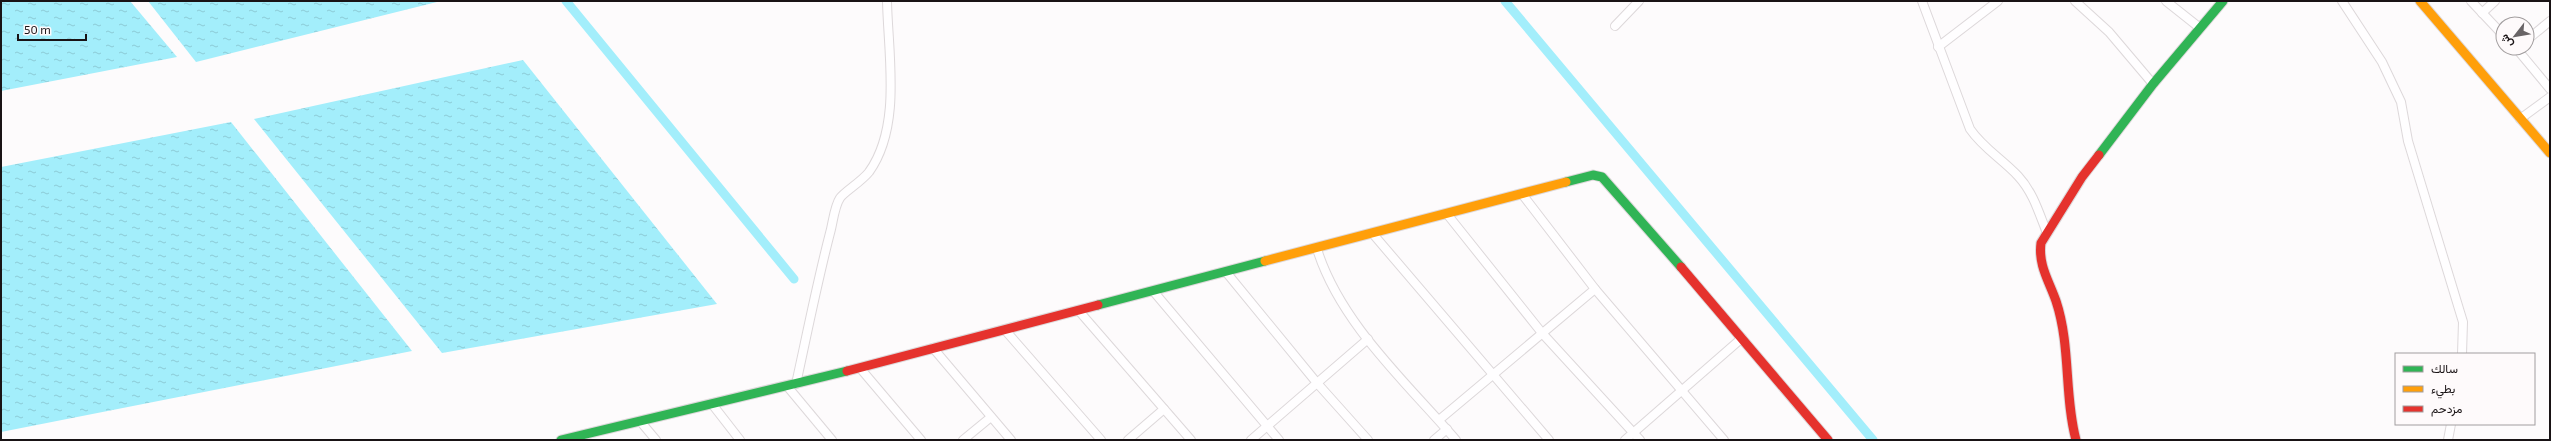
<svg xmlns="http://www.w3.org/2000/svg" width="2551" height="441" viewBox="0 0 2551 441" font-family="'Exo 2',Vazirmatn,sans-serif">
	<style>
		.water { fill: url(#water-ripples) }
		.lines { fill: none; stroke-linecap: round; stroke-linejoin: round }
		.canal { stroke: #a3eefb; stroke-width: 9 }
		.street-casing { stroke: #ddd8da; stroke-width: 10 }
		.fast-casing { stroke: #ddd8da; stroke-width: 11 }
		.slow-casing { stroke: #ddd8da; stroke-width: 11 }
		.jam-casing { stroke: #ddd8da; stroke-width: 11 }
		.street { stroke: #fffeff; stroke-width: 8 }
		.fast { stroke: #30b455; stroke-width: 9 }
		.slow { stroke: #ff9f0a; stroke-width: 9 }
		.jam { stroke: #e5322d; stroke-width: 9 }
	</style>
	<defs>
		<pattern id="water-ripples" width="26" height="14" patternUnits="userSpaceOnUse"><rect width="26" height="14" fill="#a3eefb"/><path d="M2 4q2-2 4 0t4 0M15 11q2-2 4 0t4 0" fill="none" stroke="#8ccbd6"/></pattern>
	</defs>
	<rect width="100%" height="100%" fill="#fdfbfc"/>
	<g class="water">
		<polygon points="1,1 130,1 177,57 1,91"/>
		<polygon points="148,1 441,1 196,62"/>
		<polygon points="523,60 717,304 442,353 254,119"/>
		<polygon points="231,122 412,351 1,432 1,167"/>
	</g>
	<g class="lines">
		<g class="canal">
			<polyline points="566,1 794,279"/>
			<polyline points="1505,1 1873,440"/>
		</g>
		<g class="street-casing">
			<g id="street">
				<path d="M1922,1l48,128c13,19 32,30 48,47 15,16 21,37 29,57"/>
				<polyline points="2075,1 2109,32 2153,84"/>
				<polyline points="2166,1 2200,28"/>
				<polyline points="2342,1 2382,62 2401,102 2408,141 2463,322 2462,354"/>
				<polyline points="2471,1 2503,35"/>
				<polyline points="2482,13 2495,1"/>
				<polyline points="1615,26 1639,1"/>
				<polyline points="2527,40 2550,21"/>
				<polyline points="1938,47 1998,1"/>
				<polyline points="2516,48 2550,89"/>
				<polyline points="2520,119 2550,97"/>
				<polyline points="1522,194 1595,289 1724,440"/>
				<polyline points="1447,214 1542,333 1640,440"/>
				<polyline points="1373,234 1549,440"/>
				<path d="M1317,249c23,74 89,133 139,191"/>
				<polyline points="1226,272 1317,383 1368,440"/>
				<polyline points="1154,292 1279,440"/>
				<polyline points="1079,311 1191,440"/>
				<polyline points="1005,330 1101,440"/>
				<polyline points="933,348 1011,440"/>
				<polyline points="860,368 921,440"/>
				<path d="M796,384c11,-50 21,-101 34,-151 3,-10 4,-26 10,-35 4,-6 21,-16 29,-26 33,-46 19,-118 18,-171"/>
				<polyline points="787,386 832,440"/>
				<polyline points="712,404 740,440"/>
				<polyline points="1439,420 1595,289"/>
				<polyline points="640,421 656,440"/>
				<polyline points="963,440 991,417"/>
				<polyline points="1128,440 1164,409"/>
				<polyline points="1251,440 1368,339"/>
				<polyline points="1434,440 1447,429"/>
				<polyline points="1625,440 1742,338"/>
				<polyline points="2448,440 2451,424"/>
			</g>
		</g>
		<g class="fast-casing">
			<g id="fast">
				<polyline points="2099,155 2153,84 2223,1"/>
				<polyline points="1566,182 1593,175 1602,177 1681,267"/>
				<polyline points="1098,305 1265,261"/>
				<polyline points="561,440 847,371"/>
			</g>
		</g>
		<g class="slow-casing">
			<g id="slow">
				<polyline points="2420,1 2550,153"/>
				<polyline points="1265,261 1566,182"/>
			</g>
		</g>
		<g class="jam-casing">
			<g id="jam">
				<polyline points="1681,267 1828,440"/>
				<polyline points="847,371 1098,305"/>
				<path d="M2076,440c-12,-45 -5,-94 -20,-139 -7,-20 -18,-36 -15,-58l41,-66 17,-22"/>
			</g>
		</g>
		<use href="#street" class="street"/>
		<use href="#fast" class="fast"/>
		<use href="#slow" class="slow"/>
		<use href="#jam" class="jam"/>
	</g>
	<rect width="2551" height="441" fill="none" stroke="#191315" stroke-width="4"/>
	<rect x="2395" y="353" width="140" height="72" fill="#fefafb" stroke="#a29e9f"/>
	<rect x="2403" y="366" width="20" height="6" fill="#30b455" stroke="#a29e9f"/>
	<text x="2431" y="373" font-size="12" fill="#191315">سالك</text>
	<rect x="2403" y="386" width="20" height="6" fill="#ff9f0a" stroke="#a29e9f"/>
	<text x="2431" y="393" font-size="12" fill="#191315">بطيء</text>
	<rect x="2403" y="406" width="20" height="6" fill="#e5322d" stroke="#a29e9f"/>
	<text x="2431" y="413" font-size="12" fill="#191315">مزدحم</text>
	<g transform="translate(2515 36) rotate(239)"><circle r="19" fill="#fefafb" stroke="#a29e9f"/>
	<path d="M0-3L7 15L0 10L-7 15Z" fill="#696466"/>
	<text y="-6" font-size="11" font-weight="bold" text-anchor="middle" fill="#191315">ش</text>
	</g>
	<path d="M18 34v6h68v-6" fill="none" stroke="#191315" stroke-width="2"/>
	<text x="24" y="34" font-size="12" fill="#191315" stroke="#fefafb" stroke-width="3" paint-order="stroke">50 m</text>
</svg>
